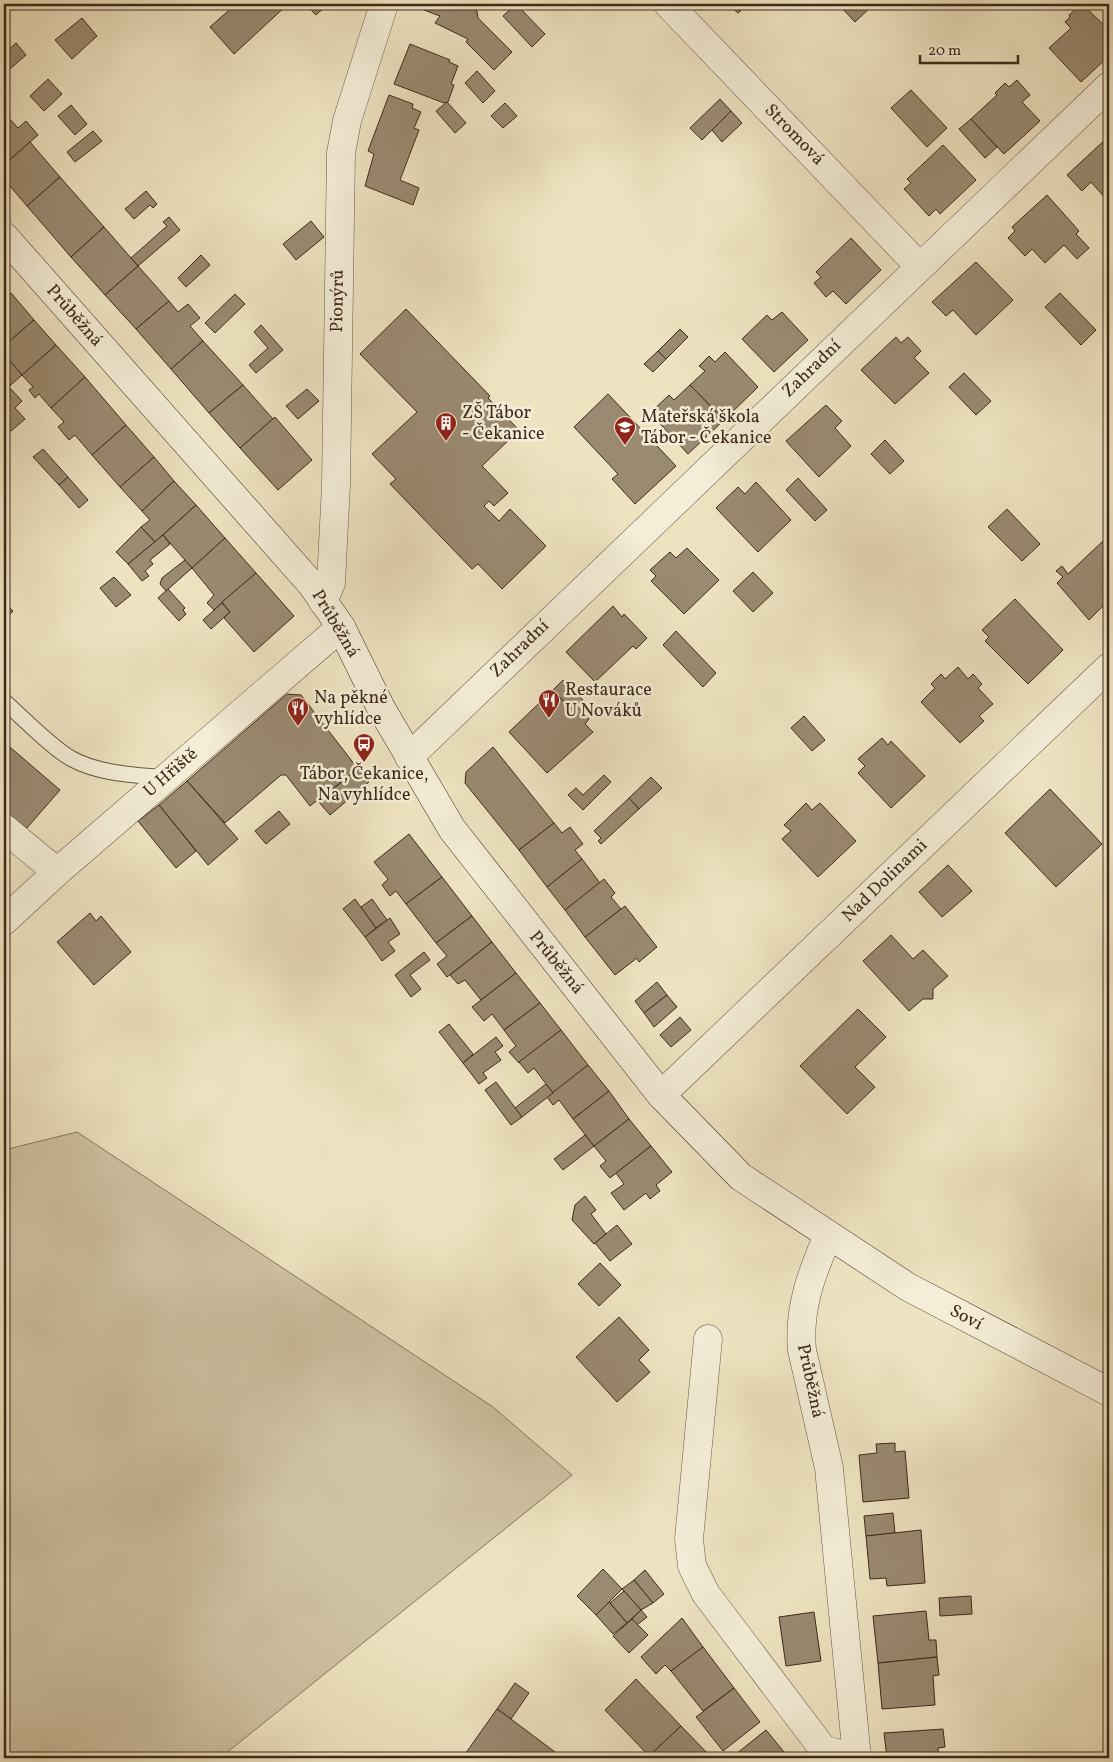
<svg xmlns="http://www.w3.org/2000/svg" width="1113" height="1762" viewBox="0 0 1113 1762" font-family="Vollkorn,serif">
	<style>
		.green { fill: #d0c4a5; stroke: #887760 }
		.building { fill: #9a8a71; stroke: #3f2a1b }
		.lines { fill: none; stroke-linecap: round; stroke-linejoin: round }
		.service-casing { stroke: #6b5844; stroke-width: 17 }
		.minor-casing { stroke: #6b5844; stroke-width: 29 }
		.secondary-casing { stroke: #3f2a1b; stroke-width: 29 }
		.service { stroke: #f4edd7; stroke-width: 15 }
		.minor { stroke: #f4edd7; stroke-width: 28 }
		.secondary { stroke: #f4edd7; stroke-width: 28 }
		.labels { text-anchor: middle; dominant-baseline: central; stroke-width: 5; stroke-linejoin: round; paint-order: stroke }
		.street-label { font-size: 18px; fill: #3f2a1b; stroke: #f4edd7 }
		.poi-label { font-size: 18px; fill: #3f2a1b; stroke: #f4edd7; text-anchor: start }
	</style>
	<rect width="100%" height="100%" fill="#eee3c1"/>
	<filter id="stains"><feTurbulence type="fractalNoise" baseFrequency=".004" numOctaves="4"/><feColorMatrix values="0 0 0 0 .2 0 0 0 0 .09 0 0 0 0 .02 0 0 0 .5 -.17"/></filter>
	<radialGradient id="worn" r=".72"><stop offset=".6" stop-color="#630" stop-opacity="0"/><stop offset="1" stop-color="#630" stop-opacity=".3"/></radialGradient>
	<polygon class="green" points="77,1132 493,1407 572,1475 220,1758 4,1758 4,1150"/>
	<g class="building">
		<polygon points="236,4 285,4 287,5 234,54 210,27"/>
		<polygon points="305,4 328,4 316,15"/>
		<polygon points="426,4 474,4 472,8 477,11 478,18 512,52 494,70 466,42 468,39 435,23 440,16 424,10"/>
		<polygon points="516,4 545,34 532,47 503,16"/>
		<polygon points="728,4 748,4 738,13"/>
		<polygon points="838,4 874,4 855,22"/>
		<polygon points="1082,4 1109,30 1109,56 1081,82 1049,48 1071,28 1065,22 1070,17 1069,15"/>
		<polygon points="82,18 97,36 72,59 55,40"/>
		<polygon points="16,43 26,55 4,74 4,54"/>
		<polygon points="410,44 450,60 449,62 458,66 451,84 454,85 448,102 444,103 394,84"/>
		<polygon points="477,71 495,91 483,103 465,83"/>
		<polygon points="48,79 62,94 44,111 30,96"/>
		<polygon points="1017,80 1030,95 1022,102 1040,121 1004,154 971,119 997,95 995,93 1005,83 1009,87"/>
		<polygon points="911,90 947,128 927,147 891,108"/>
		<polygon points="389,95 413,104 412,108 421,112 414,128 419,130 400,180 419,188 413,205 365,186 374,154 368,151"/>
		<polygon points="720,99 731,111 702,140 690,128"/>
		<polygon points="447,102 466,123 455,133 436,111"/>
		<polygon points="505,103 517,116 503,128 491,116"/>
		<polygon points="71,105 87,124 75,135 58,116"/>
		<polygon points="731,111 742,123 722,142 712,130"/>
		<polygon points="7,116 18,128 26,121 38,135 4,165 4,119"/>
		<polygon points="971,119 997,147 985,158 959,129"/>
		<polygon points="93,131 102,141 75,162 67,152"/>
		<polygon points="1106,139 1109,142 1109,198 1107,200 1091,182 1082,191 1067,175"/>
		<polygon points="30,142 60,177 27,206 4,179 4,165"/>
		<polygon points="943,145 976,180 940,214 936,209 929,216 904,189 911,183 907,179"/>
		<polygon points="60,177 104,227 71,257 27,206"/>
		<polygon points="146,191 157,204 153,208 150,205 134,219 125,209"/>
		<polygon points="1047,195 1079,231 1076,234 1089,248 1077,259 1064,245 1045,263 1032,249 1025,256 1008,238 1015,231 1012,227"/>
		<polygon points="169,217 180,230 138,266 131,258 167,226 163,222"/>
		<polygon points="311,221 324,237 296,260 283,244"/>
		<polygon points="104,227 138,266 105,295 71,257"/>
		<polygon points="851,238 881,270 846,304 833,291 826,297 814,283 821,277 816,272"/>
		<polygon points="201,255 210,265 186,287 178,278"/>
		<polygon points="976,262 1013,300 976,335 953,310 946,316 932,302"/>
		<polygon points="138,266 169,301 136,329 105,295"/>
		<polygon points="11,293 34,320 4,346 4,299"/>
		<polygon points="1060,293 1096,330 1081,345 1045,307"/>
		<polygon points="235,294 245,304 215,333 205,323"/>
		<polygon points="169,301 178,312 188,304 200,318 190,326 203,341 171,369 136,329"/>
		<polygon points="406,309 490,396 488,398 519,430 482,466 508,493 494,506 489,501 484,506 499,521 510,509 546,546 502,589 478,564 472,569 390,484 396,479 372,454 417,412 360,354"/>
		<polygon points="782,312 808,340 774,372 742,339 767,315 772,320"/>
		<polygon points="34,320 56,345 22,375 4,354 4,346"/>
		<polygon points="261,325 283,350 256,373 249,365 268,348 254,332"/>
		<polygon points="680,329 688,337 666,359 658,351"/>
		<polygon points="896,337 901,343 908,337 921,351 914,358 929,373 895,404 861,370"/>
		<polygon points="203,341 243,385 209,413 171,369"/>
		<polygon points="56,345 85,377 51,408 39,394 35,398 29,390 33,387 22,375"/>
		<polygon points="658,351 666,359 653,372 644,364"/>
		<polygon points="725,352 758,387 724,420 690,385 705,371 699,366 709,356 715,362"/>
		<polygon points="11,362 22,375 4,391 4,368"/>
		<polygon points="964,373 991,401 976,415 949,387"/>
		<polygon points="85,377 126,425 92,455 75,435 69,440 58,427 64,422 51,408"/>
		<polygon points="243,385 273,419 240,448 209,413"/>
		<polygon points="690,385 724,420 688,454 650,413 669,395 674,400"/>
		<polygon points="9,387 22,401 15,408 25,419 11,431 4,423 4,391"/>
		<polygon points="307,389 319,401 298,419 286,406"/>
		<polygon points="608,394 676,466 635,504 612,479 618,474 574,427"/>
		<polygon points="826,405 842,421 835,428 851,446 819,477 786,441"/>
		<polygon points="275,417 312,460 278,490 240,448"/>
		<polygon points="126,425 154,457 120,487 92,455"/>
		<polygon points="885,440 904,461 890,474 871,454"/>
		<polygon points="43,449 68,477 59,485 33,457"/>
		<polygon points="154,457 174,481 142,511 120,487"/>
		<polygon points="68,477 88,500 79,508 59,485"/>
		<polygon points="798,478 827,510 815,521 786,490"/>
		<polygon points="174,481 196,505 155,542 141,527 150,520 142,511"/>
		<polygon points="756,482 791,520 758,552 716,508 738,487 745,494"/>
		<polygon points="196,505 225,538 192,568 163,535"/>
		<polygon points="1007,509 1040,544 1022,561 988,527"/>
		<polygon points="141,527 155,542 128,564 116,552"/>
		<polygon points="163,535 170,544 150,560 153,564 145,571 149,576 142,581 128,564"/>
		<polygon points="225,538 256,573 214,610 207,603 214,595 192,568"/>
		<polygon points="1103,541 1109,547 1109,600 1089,620 1057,583 1063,577 1056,571 1062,566 1068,574"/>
		<polygon points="687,548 719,580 684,614 651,581 656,576 650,570 670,552 676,558"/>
		<polygon points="185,560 192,568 166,591 160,584 162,578"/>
		<polygon points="753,572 773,593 753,612 733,591"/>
		<polygon points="256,573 294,616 254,652 224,618 230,612 222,602"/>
		<polygon points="114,577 131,595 116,607 100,588"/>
		<polygon points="168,589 185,608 183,610 186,614 179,621 158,598"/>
		<polygon points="1015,599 1063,650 1028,684 985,641 989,637 982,630"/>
		<polygon points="4,603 13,611 4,621"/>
		<polygon points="222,603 230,612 211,629 203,620"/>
		<polygon points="613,606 622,617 624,614 647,638 636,649 633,646 595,682 566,652"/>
		<polygon points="676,631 716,673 703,687 663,645"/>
		<polygon points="958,667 968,679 973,674 982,684 978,688 993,704 979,716 984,721 960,743 921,702 935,688 931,684 941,674 945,679"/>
		<polygon points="563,680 583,700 571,709 553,690"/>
		<polygon points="553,690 571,709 576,705 589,719 585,724 593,732 547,773 509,732"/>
		<polygon points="287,694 301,695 358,769 310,806 286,775 281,775 225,823 187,781"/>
		<polygon points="804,716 825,740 812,751 791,728"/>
		<polygon points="882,738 888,745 891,741 925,776 891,808 858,773 865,766 858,759"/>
		<polygon points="4,742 60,790 26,829 4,810"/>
		<polygon points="493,747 554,823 519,850 465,783 466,772"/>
		<polygon points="358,769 369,782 330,815 318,801"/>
		<polygon points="604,775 611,782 583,810 568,795 576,788 583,795"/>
		<polygon points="651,777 662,788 639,809 629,798"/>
		<polygon points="187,781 238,839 208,865 159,805"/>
		<polygon points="1050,789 1102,844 1056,887 1005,833"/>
		<polygon points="629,798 639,809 601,844 598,841 601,838 594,831"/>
		<polygon points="806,803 812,810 820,803 856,841 818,877 782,839 791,831 784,825"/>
		<polygon points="159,805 196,851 176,868 138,821"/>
		<polygon points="279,811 290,824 266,844 255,831"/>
		<polygon points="554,823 562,833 570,827 583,844 575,850 582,859 547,887 519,850"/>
		<polygon points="409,834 442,877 406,904 396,891 390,896 382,885 388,879 374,862"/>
		<polygon points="582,859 600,883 565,910 547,887"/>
		<polygon points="948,865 972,891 942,917 919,892"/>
		<polygon points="442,877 472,916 436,943 406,904"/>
		<polygon points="604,879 615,893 611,897 621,909 585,937 565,910"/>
		<polygon points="355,899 376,928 365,937 343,909"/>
		<polygon points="372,899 387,920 376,928 361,907"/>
		<polygon points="625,906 657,947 639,962 637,958 615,975 585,937"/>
		<polygon points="90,913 96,921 101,916 131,952 94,985 57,942"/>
		<polygon points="472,916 492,942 447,977 437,964 447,956 436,943"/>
		<polygon points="390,918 400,934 388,942 395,951 382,961 365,937"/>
		<polygon points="891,935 913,959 923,950 948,976 933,989 933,999 923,999 909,1011 863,961"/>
		<polygon points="492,942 516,973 481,1000 465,980 458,984 450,975"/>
		<polygon points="424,952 430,960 410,975 421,989 411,997 395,975"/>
		<polygon points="516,973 540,1003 504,1030 492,1014 484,1021 472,1007"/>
		<polygon points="657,982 667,995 644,1013 635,1001"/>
		<polygon points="667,995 677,1007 654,1027 644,1013"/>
		<polygon points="540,1003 561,1030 519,1063 509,1052 516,1046 504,1030"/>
		<polygon points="858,1009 886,1037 855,1067 875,1087 847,1114 800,1066"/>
		<polygon points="680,1017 691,1030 671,1047 660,1035"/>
		<polygon points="449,1024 473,1054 463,1063 439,1032"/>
		<polygon points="561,1030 588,1065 553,1093 534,1068 528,1073 519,1062"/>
		<polygon points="496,1037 503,1046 495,1052 501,1060 483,1073 487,1078 479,1084 463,1063"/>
		<polygon points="588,1065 609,1091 573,1119 559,1100 553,1105 547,1097"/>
		<polygon points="496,1082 522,1117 511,1125 485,1090"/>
		<polygon points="546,1084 553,1093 522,1117 515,1108"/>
		<polygon points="609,1091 629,1119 594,1146 573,1119"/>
		<polygon points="629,1119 651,1146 610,1178 600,1166 606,1161 594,1146"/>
		<polygon points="585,1135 594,1146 563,1170 554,1159"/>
		<polygon points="651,1146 672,1172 656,1185 660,1191 650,1199 646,1193 624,1210 611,1193 624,1184 616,1173"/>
		<polygon points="585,1196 596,1210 591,1214 606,1234 594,1244 572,1220 575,1205"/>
		<polygon points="617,1225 632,1244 610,1261 595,1243"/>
		<polygon points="600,1263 621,1285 599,1306 578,1284"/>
		<polygon points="619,1317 649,1350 639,1360 650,1372 617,1402 576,1357"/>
		<polygon points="895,1443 895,1452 905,1451 909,1498 863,1502 859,1455 877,1453 876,1444"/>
		<polygon points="893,1513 895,1533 866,1536 864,1516"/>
		<polygon points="921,1530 925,1583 887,1586 886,1578 870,1579 866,1536"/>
		<polygon points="603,1569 622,1589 596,1615 577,1596"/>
		<polygon points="645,1570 664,1594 653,1603 634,1580"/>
		<polygon points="634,1580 653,1603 641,1610 622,1589"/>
		<polygon points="624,1591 641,1610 627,1623 610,1603"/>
		<polygon points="971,1596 972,1614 940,1616 939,1598"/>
		<polygon points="609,1602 627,1623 613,1634 596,1615"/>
		<polygon points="641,1610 647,1617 637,1625 632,1619"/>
		<polygon points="926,1611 929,1640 936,1640 937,1657 878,1663 873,1616"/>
		<polygon points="814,1612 821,1661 786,1666 779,1617"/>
		<polygon points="682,1618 703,1647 671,1671 665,1665 656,1674 641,1657"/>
		<polygon points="632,1619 648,1635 629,1653 613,1636"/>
		<polygon points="703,1647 734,1688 703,1711 671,1671"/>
		<polygon points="937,1657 939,1675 933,1676 935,1705 882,1709 878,1663"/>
		<polygon points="636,1679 681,1726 649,1756 605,1710"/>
		<polygon points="515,1683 529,1693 511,1719 497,1709"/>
		<polygon points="734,1688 760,1722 723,1751 696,1717"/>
		<polygon points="497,1709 511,1719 563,1758 463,1757"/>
		<polygon points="681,1726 712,1758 651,1758 649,1756"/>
		<polygon points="943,1729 945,1747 938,1748 939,1758 887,1758 884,1733"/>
		<polygon points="766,1730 789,1758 731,1758"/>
	</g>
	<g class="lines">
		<g class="service-casing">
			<path id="service" d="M4,701c18,16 48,47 68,58 28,15 63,16 94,19"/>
		</g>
		<g class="minor-casing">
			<g id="minor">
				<polyline points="668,4 919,266"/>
				<polyline points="323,602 331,583 336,485 341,153 347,121 384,4"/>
				<polyline points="409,757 1109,86"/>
				<polyline points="4,828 57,872"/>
				<polyline points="4,921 57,872 341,627"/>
				<polyline points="661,1095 1109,667"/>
				<path d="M828,1235c-16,38 -30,73 -26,115l27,118 28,290"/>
				<polyline points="708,1339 689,1539 692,1566 706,1594 823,1749 836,1753 857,1754"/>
			</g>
		</g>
		<g class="secondary-casing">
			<polyline id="secondary" points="4,236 312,585 341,627 381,708 452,829 661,1095 741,1177 908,1287 1109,1392"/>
		</g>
		<use href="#service" class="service"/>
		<use href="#minor" class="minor"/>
		<use href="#secondary" class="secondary"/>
	</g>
	<defs>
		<g id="building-pin" transform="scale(1.125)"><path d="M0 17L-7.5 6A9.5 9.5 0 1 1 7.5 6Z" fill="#8f2418" stroke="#f4edd7"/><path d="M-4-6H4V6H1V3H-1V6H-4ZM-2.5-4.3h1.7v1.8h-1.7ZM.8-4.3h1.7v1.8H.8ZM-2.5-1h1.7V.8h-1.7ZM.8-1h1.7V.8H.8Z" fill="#fff"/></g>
		<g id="school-pin" transform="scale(1.125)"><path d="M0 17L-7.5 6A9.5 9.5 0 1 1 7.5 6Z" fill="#8f2418" stroke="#f4edd7"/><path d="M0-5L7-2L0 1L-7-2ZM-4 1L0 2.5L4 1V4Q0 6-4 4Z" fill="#fff"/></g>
		<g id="restaurant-pin" transform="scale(1.125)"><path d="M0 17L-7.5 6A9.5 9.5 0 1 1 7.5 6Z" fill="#8f2418" stroke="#f4edd7"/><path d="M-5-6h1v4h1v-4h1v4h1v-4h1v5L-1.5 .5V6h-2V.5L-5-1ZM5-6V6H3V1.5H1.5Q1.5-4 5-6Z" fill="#fff"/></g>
		<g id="bus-pin" transform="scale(1.125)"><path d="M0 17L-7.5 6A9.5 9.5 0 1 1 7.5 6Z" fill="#8f2418" stroke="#f4edd7"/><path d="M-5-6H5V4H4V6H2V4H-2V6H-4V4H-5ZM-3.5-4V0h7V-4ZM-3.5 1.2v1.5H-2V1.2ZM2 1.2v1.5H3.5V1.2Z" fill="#fff"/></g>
	</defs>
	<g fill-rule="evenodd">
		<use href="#building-pin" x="446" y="423"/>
		<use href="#school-pin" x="625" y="427"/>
		<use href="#restaurant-pin" x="549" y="700"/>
		<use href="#restaurant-pin" x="298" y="708"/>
		<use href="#bus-pin" x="364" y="744"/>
	</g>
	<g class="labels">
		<g class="street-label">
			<text transform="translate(794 135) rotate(46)">Stromová</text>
			<text transform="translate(338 301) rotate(-89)">Pionýrů</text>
			<text transform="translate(74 316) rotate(49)">Průběžná</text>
			<text transform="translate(812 369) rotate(-44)">Zahradní</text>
			<text transform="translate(335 624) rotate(59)">Průběžná</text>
			<text transform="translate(520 649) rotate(-44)">Zahradní</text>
			<text transform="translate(171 773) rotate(-41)">U Hřiště</text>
			<text transform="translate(885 881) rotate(-44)">Nad Dolinami</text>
			<text transform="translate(556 963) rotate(51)">Průběžná</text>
			<text transform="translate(966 1318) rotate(28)">Soví</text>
			<text transform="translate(810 1381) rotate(78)">Průběžná</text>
		</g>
		<g class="poi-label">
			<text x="462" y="413">ZŠ Tábor<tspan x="462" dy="21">- Čekanice</tspan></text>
			<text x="641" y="417">Mateřská škola<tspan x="641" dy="21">Tábor - Čekanice</tspan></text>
			<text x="565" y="690">Restaurace<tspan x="565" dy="21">U Nováků</tspan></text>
			<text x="314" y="698">Na pěkné<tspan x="314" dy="21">vyhlídce</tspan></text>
			<text x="364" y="774" text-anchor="middle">Tábor, Čekanice,<tspan x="364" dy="21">Na vyhlídce</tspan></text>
		</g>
	</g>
	<rect width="1113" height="1762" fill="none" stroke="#eee3c1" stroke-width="20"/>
	<rect x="5" y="5" width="1103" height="1752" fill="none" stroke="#3f2a1b" stroke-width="2.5"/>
	<rect x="10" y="10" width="1093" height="1742" fill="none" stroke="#3f2a1b"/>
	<path d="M920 55v8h98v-8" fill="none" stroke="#3f2a1b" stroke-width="2.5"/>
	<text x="928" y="55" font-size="15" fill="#3f2a1b" stroke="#f4edd7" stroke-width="4" paint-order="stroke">20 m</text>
	<rect width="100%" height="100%" filter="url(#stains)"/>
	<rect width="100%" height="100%" fill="url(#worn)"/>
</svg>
